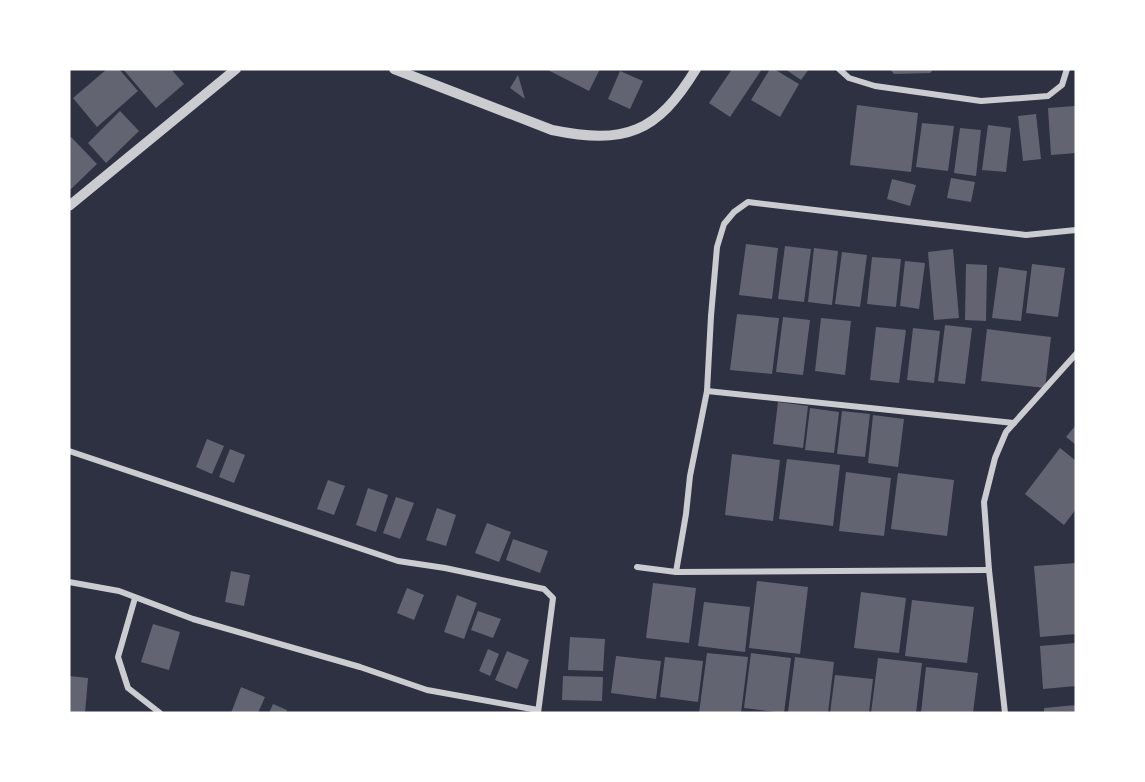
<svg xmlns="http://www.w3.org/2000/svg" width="1145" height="782" viewBox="0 0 1145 782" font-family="'Alegreya Sans',sans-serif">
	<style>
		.building { fill: #626471 }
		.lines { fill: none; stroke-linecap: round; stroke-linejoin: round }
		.minor { stroke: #caccd0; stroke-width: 6 }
		.tertiary { stroke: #caccd0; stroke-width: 10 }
	</style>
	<rect width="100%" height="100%" fill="#2d3142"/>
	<g class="building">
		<polygon points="107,69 119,69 138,91 97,127 73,98"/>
		<polygon points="123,69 171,69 184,84 156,108"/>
		<polygon points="546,69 600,69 589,91"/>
		<polygon points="732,69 762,69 730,117 709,103"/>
		<polygon points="770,69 774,69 799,84 780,117 751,100"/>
		<polygon points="785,69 809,69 801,80"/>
		<polygon points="890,69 934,69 930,73 894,74"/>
		<polygon points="620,71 643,81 630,109 608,99"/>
		<polygon points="518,75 525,99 510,88"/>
		<polygon points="857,105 918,113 911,172 850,165"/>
		<polygon points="1075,106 1076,153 1051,155 1048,108"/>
		<polygon points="120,111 139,131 106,163 88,143"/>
		<polygon points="1036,114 1041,159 1023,161 1018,116"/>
		<polygon points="922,123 954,126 948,171 916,167"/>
		<polygon points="988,125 1011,128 1006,172 982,170"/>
		<polygon points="960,128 981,130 976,176 954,173"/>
		<polygon points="71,137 97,164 69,191 69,139"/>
		<polygon points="951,178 975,182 971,202 947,198"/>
		<polygon points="892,179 916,185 910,206 887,199"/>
		<polygon points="746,244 778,248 772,299 739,295"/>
		<polygon points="785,246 811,249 804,302 778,299"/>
		<polygon points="814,248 838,251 832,305 808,302"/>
		<polygon points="953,249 959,318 934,320 928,252"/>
		<polygon points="842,252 867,255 860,307 835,304"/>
		<polygon points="872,257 901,259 896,307 867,304"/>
		<polygon points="905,261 925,263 919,309 900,306"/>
		<polygon points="966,264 987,265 986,321 965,320"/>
		<polygon points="1032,264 1065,268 1058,317 1026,313"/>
		<polygon points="999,267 1027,271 1021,321 992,318"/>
		<polygon points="737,314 779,318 772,374 730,370"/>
		<polygon points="783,317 810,320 803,375 776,372"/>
		<polygon points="821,318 851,321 845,375 815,371"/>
		<polygon points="945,325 972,328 965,384 938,381"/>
		<polygon points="876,327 906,330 899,383 870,380"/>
		<polygon points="913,328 940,331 934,383 907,380"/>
		<polygon points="987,329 1051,337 1045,388 981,381"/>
		<polygon points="778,402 808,406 803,448 773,444"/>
		<polygon points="810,408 839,412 834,453 805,450"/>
		<polygon points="842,411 870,414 865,457 837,454"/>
		<polygon points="873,415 904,419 898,467 868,463"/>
		<polygon points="1076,425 1076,445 1066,437"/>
		<polygon points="207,439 224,446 212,474 196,467"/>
		<polygon points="1060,448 1076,461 1076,509 1064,525 1025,494"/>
		<polygon points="230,449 245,455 234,483 219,477"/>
		<polygon points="732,454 780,460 773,521 725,515"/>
		<polygon points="787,459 840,465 833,526 779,519"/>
		<polygon points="846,472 891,478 884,536 839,531"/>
		<polygon points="898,473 954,480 947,536 891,529"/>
		<polygon points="328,480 345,486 334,515 317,509"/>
		<polygon points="368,488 388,495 376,532 356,525"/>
		<polygon points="396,497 414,503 400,539 383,533"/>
		<polygon points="437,508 456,515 446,546 426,540"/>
		<polygon points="487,523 511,532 499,562 475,553"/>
		<polygon points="513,539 548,551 540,573 506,560"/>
		<polygon points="1076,563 1076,634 1040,637 1034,566"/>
		<polygon points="231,571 250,575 244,606 225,602"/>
		<polygon points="757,581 808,587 800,654 749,648"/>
		<polygon points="653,583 696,588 689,643 646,638"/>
		<polygon points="407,588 424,595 414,620 397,613"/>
		<polygon points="861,592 906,598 899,653 854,648"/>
		<polygon points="457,595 477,603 464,639 444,632"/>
		<polygon points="912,600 974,607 967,663 905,656"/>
		<polygon points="704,602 750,607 745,652 698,646"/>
		<polygon points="478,611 501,619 493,638 471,630"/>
		<polygon points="153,624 180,632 169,670 141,662"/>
		<polygon points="570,637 605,639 603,671 568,670"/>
		<polygon points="1076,643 1076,686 1043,689 1040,646"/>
		<polygon points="488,649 499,654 490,676 479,671"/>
		<polygon points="507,651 529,660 517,689 495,680"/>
		<polygon points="707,653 748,657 741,713 699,713"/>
		<polygon points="751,653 791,658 784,713 744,708"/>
		<polygon points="616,656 661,661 656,699 611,693"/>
		<polygon points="665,657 703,661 698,702 660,697"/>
		<polygon points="795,657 834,662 828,713 788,712"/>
		<polygon points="878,658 922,663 916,713 871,713"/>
		<polygon points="926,667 978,673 973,713 921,713"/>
		<polygon points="835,675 873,679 869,713 830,713"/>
		<polygon points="69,676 88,678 85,713 69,713"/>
		<polygon points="563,676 603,677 602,701 562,700"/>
		<polygon points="241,687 265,697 258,713 231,713"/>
		<polygon points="273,704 287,710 286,713 269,713"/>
		<polygon points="1076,705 1076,713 1044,713 1044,708"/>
	</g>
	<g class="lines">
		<g class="minor">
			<polyline points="839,69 849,78 875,86 981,101 1048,96 1062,85 1067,69"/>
			<polyline points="707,391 1014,423"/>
			<polyline points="69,451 398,561 445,568 544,589 553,598 538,713"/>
			<polyline points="637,567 676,572 989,570"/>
			<polyline points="676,572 686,514 690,476 707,391 711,316 717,247 724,224 734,212 748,202 1026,235 1076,230"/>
			<polyline points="69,582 119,591 193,619 360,667 427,690 538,710"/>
			<polyline points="135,598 118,657 128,688 160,713"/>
			<polyline points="1005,713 989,570 984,502 995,458 1006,432 1076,354"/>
		</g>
		<g class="tertiary">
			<path d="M394,69l158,61c73,15 105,3 144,-61"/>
			<polyline points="69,206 236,69"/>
		</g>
	</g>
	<rect width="1145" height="782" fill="none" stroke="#ffffff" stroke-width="141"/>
</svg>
